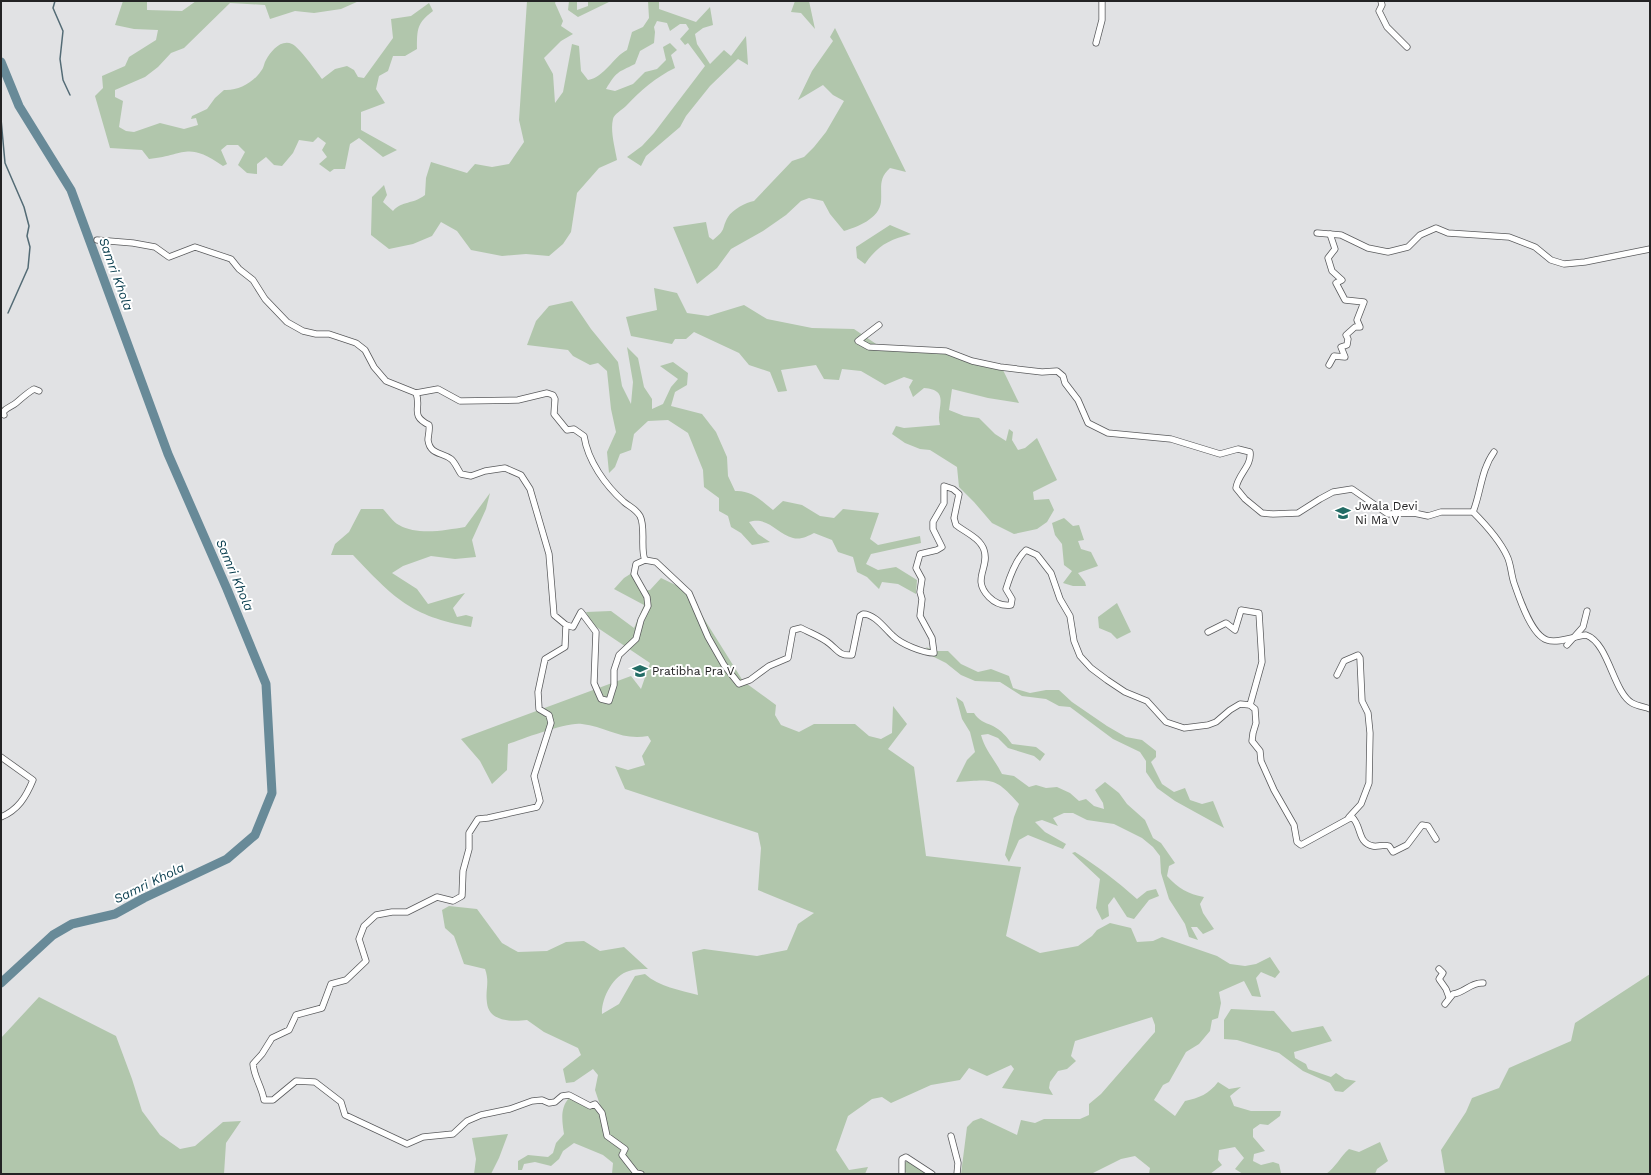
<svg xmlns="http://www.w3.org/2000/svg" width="1651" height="1175" viewBox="0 0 1651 1175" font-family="'Work Sans',sans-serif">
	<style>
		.green { fill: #b1c6ac }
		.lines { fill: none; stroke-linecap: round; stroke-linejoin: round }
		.stream { stroke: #536b75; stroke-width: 1.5 }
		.river { stroke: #688a98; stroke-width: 9 }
		.minor-casing { stroke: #5a5b5d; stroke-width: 7 }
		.minor { stroke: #fff; stroke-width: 5.5 }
		.labels { text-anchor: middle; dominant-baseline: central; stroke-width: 4; stroke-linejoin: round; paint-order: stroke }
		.poi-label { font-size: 12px; fill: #232324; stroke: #fff; text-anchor: start }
		.water-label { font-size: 13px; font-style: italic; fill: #063b4c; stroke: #fff }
	</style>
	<rect width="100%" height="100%" fill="#e1e2e4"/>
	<g class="green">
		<path d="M123,1h24v9l35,1 14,-10h163l-18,8 -27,4 -19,-2 -25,8 -5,-14 -35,-2 -46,45 -13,5 -13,14 -13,10 -30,13v7l8,4 -4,26 7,4 8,1 26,-9 24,6 14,-4 -2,-7 -5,1 1,-3 15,-7 8,-11 9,-8c14,1 29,-7 37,-19 3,-3 3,-8 5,-11 5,-9 15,-21 26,-16 7,3 25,28 30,35l13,-10 12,-3 7,4 4,7 6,1 29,-40 -2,-19 20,-3 18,-13 4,8c-16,12 -16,18 -16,38l-12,7h-12l-5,15 -9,5 -3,13 9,14 -24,9v18l36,20 -14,7 -24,-19 -9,6 -5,25h-11l-4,3 -11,-8 8,-7 -5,-7 4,-7 -8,-6 -5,5 -14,-2 -6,13 -11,13 -8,-1 -8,-8 -9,7v10l-10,-1 -9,-8 7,-13 -7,-7h-11l-6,5 6,14 -4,2c-36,-25 -37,-11 -74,-7l-7,-9 -32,-2 -15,-52 8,-8 -1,-12 23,-10 4,-9 27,-17 2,-10 -24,-1 -19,-4z"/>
		<path d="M527,1h29l-1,2 8,18 -2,5 12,8 -12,7 -17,17 9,16 2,29 8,-11 9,-48 7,2 2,25 7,9c17,-3 25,-23 39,-30l5,-18 11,-5 6,-9 -1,-17h11v8l37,13 14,-15 3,18 -10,3 -8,6 2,10 13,20 14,-14 7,6 15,-20 2,29 -10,-6 -28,27 -24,30 -6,11 -34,29 -5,10 -14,-9 15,-11 12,-13 51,-67 -17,-23 -3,2 -5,-6 9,-10 -3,-5h-6l-10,7 -3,-8 -10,-2 -3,6 1,5 -1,11 -14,8 -5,13c-18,9 -18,7 -29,25l9,2 18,-7 12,-12 12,-3 9,-9 -3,-13 7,-4 7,7 -6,5 4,13c-19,9 -35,23 -49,38 -4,4 -12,8 -13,13 -3,12 2,29 4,41l-18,8 -22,25 -6,39 -8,12 -14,12 -23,-2 -24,2 -31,-6 -14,-19 -16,-9 -9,14 -19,8 -24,5 -18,-14 1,-38 12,-12 3,10 -4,7 10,9c10,-11 19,-6 32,-16l1,-17 5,-16 36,11 8,-9 17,3 17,-3 15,-22 -5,-22z"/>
		<polygon points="569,1 577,1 577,10 588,6 588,1 611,1 578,17 568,10"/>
		<polygon points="795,1 809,1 815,29 801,13 791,12"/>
		<path d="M835,28l71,144 -16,-4c-12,11 -8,19 -9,34 -2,17 -24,25 -37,29l-14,-17 -7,-13 -14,-3 -8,3 -15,14 -23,16 -32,18 -14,19 -20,16 -24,-57 33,-5 3,15 4,3c14,-11 8,-11 15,-23 4,-7 18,-15 26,-16l38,-40 12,-4 10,-10 12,-15 18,-31 -11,-6 -10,-10 -25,15 14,-29 21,-30 -3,-4z"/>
		<path d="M890,225l21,9c-22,6 -33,11 -46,30l-8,-6 -1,-11z"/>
		<path d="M654,288l23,5 10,20 21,3 36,-11 23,14 45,9 42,1 31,21 60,3 25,10 33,7 16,33 -31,-5 -36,-9 -3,21 15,6 15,2 16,16 11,7 3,-12 4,3 -1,8 6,10 7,-2 12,-10 20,42 -24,12 1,8 15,-1 5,11 -7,12 -10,7 -23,5 -22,-11 -18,-21 -15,-15 -2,-20 -27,-17 -10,-1 -15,-6 -13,-9 4,-8 8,2 36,-3c-5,-16 12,-35 -16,-37l-11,9 -4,-10 4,-7 -9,-3 -19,8 -24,-14 -19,-2 -3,11 -15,-1 -8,-14 -35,5 6,21 -9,1 -8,-20 -21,-7 -10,-12 -45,-21 -8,7h-11l-3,5 -41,-8 -5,-19 31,-7z"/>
		<path d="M572,301l19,28 27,33 4,24 9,18 2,-22 -6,-35 11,11 6,29 8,12v10l11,-5 8,-17 7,-8 -18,-13 13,-4 15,11 -1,12 -12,7 -4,14 31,8 14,18 11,25 1,19 7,15c16,-1 26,9 38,19l10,-9 19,4 18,11 14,2 9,-9 36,4 -9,26 8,6 42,-9 1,7 -50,11 -5,10 12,6 18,-3 21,13 -1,14 -18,-10 -16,-2 -3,7 -12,-12 -10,-5 -4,-15 -15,-5 -6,-12 -18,-7c-6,3 -13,7 -21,5 -16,-4 -25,-22 -44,-16l9,12 12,8 -18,3 -11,-12 -10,-6 -3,-11 -9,-5v-13l-15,-11 -1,-17 -15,-37 -20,-13 -20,1 -14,13 -3,16 -11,4 -5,13 -6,6 -2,-21 9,-20 -5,-23 -4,-38 -9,-8 -8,2 -17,-9 -5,-6 -41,-5 9,-24 13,-15z"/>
		<path d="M490,493l-4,16 -14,31 4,17 -21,2 -24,-3 -28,10 -11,7 25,16 11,15 37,-11 -12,15 4,9 9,-2 7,2 -2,10c-61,-11 -77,-29 -118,-72h-22l4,-11 14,-12 12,-23h22c5,5 10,13 16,16 19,11 47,5 66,2z"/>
		<polygon points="1064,518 1073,526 1079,525 1084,540 1078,541 1081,549 1091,552 1098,566 1078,573 1085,582 1086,586 1073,586 1063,583 1072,571 1064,565 1062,544 1055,535 1052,523"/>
		<path d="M635,571l6,20 9,-1 11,-12 25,12 57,91 33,24 -1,10 6,10 18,7 15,-8h41l14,12 12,3 11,-6 1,-27 14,18 -19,25 26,18 12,89 95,11 -15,69 34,17 38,-7 14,-10 5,-6 13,-7 21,5 6,14 16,-1 9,-4 55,19 13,8 15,2 11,-2 14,-7 10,15 -5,6 -14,-6 -5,6 5,19 -9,-1 -8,-15 -25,11 2,11 -3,15 -6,2 -2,11 -11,13 -13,8 -17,30 -6,3 -9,15 21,16 10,-15c14,-3 24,-7 33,-19l11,7 12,-2 -11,9 4,10 17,5h30l-1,5 -12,9 -8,-1 -7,5v8l12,14 -11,3 -1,7 8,4 12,-3 6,2 2,9 -38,1 -8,-5 9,-11 -9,-11 -16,3 -1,10 4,5 -12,9h-61l1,-6 -15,-12 -14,3 -30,15h-130l6,-47 6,-6 8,-3 36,17 4,-15 14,3 9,-4h36l9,-4v-11l12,-10 54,-62v-7l-3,-8 -77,24 -4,15 5,5 -9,8 -9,2 -8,11 -1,6 4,7 -51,-7 12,-19 -3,-4 -24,11 -18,-8 -9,12 -29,5 -40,18 -9,-6 -10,2 -24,17 -12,34 13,20 19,-3 -3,7h-253l1,-11 -10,-8 -29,-12 -11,8 -4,8 -8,7 -16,-4 -11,2 -2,6h-4v-9l10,-6 20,2 5,-4 3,-10 8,-9c-2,-13 -4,-26 5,-36l20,11 12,-1 -6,-18 3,-15 -5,-6 -19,13 -8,1 -3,-14 18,-14 -3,-7 -34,-16 -17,-12c-14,2 -38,2 -40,-17 -2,-14 3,-20 -2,-34l-21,-5 -10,-28 -9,-8 -3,-18 7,-4 28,3 25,34 16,9 29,-1 19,-9 18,-1 16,10 24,-4 24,22c-6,0 -13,0 -19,2 -16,4 -28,28 -27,43l17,-10 16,-28 10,-2c14,13 35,16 53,21l-6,-43 12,-3 53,7 30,-6 11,-26 16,-11 -56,-23 3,-42 -3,-15 -133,-44 -10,-23 13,4 17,-5 -3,-9 9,-15 -3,-5c-26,5 -41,-9 -66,-12 -13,-3 -60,15 -74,20l-1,26 -15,14 -12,-23 -19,-22 170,-63 10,13 9,-26 -58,-39 -6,-12 25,-1 23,17 10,-23 -30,-16 10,-11z"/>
		<polygon points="1117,603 1131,632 1117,639 1111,633 1099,628 1098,617"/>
		<polygon points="926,647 935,651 948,651 961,664 978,672 991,669 1009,676 1013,688 1030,693 1046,690 1059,690 1072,702 1107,726 1126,737 1142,740 1156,751 1156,757 1151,762 1162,784 1174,792 1185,788 1190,800 1202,804 1213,801 1224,828 1175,801 1157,788 1146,772 1146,761 1140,752 1113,739 1070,707 1059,706 1046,699 1022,696 1000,682 975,681 961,675 946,663 932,656"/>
		<path d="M956,697l7,5 4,11h7c5,8 10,9 19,13 8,4 14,11 19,18l24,3 9,7 -5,7 -6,-5 -26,-8 -10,-10 -10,-4 -7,1c4,15 14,25 21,39l12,2 15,11 7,-2 10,3 11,-1 13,6 9,8 7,-2 8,7 10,3 -1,-6 -8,-13 10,-8 14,11 8,11 18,16 8,18 8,5 14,20 -6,3 -2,10c11,12 21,18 37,21l-4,7 3,9 11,16 -11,5 -6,-7h-6l7,13 -9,-3 -4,-13 -16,-25 -8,-26 -1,-17 -7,-9 -11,-9 -28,-14 -27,-4 -14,-7h-9l-11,5 5,8 -16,-6 -7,2 10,10 21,12 -3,5 -35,-14 -9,5 -10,22 -4,-7 9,-38 5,-13c-25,-28 -26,-24 -63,-22l11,-22 8,-8 -5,-20 -8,-13z"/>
		<path d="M1075,852c22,14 42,29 62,47l10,-8 9,-2 3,7 -10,4 -15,19 -7,-2 -13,-20 -6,8 1,11 -7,4 -6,-12 4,-29 -28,-26z"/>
		<polygon points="1650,974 1650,1174 1445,1174 1441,1150 1466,1112 1472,1098 1499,1088 1509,1068 1571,1041 1575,1023"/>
		<polygon points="39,997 116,1036 132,1079 142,1111 160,1135 180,1149 195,1146 223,1122 241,1121 226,1143 224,1174 1,1174 1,1038"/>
		<polygon points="1231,1009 1274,1011 1292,1032 1323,1026 1332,1041 1294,1052 1295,1058 1306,1064 1308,1069 1331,1077 1336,1073 1345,1079 1356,1081 1343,1092 1335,1091 1330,1083 1303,1071 1279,1053 1237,1040 1224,1039 1224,1020"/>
		<polygon points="508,1134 499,1158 491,1174 474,1174 476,1159 472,1138"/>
		<path d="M1380,1142l8,19 -11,8 -2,5h-49c10,-7 14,-17 23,-25l10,3z"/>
		<polygon points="908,1161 927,1174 908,1174 904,1171 904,1163"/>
	</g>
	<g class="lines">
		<g class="stream">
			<polyline points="55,1 53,8 63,31 60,59 63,80 70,95"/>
			<polyline points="1,119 5,163 24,207 29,226 27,236 30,247 28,268 8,313"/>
		</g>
		<polyline class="river" points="1,62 19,106 71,190 168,454 227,589 266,684 272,793 255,835 227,859 144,898 115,914 72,924 53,935 1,983"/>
		<g class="minor-casing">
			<g id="minor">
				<polyline points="1381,1 1382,5 1379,11 1387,27 1407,47"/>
				<polyline points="1096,43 1102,20 1102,1"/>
				<polyline points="1317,233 1341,235 1368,248 1388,252 1408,247 1420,235 1436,228 1448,233 1509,237 1535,247 1551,260 1564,264 1585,262 1650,249"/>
				<path d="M97,240l36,3 22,4 14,10 26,-10 36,12 8,10 14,11 12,19 22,23 16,9 13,3h13l27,9 9,7 9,17 12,14 30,12c6,15 -7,22 13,32 1,5 -1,11 -1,15 2,15 14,12 23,19 4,3 7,11 10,15l10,2 14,-5 20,-3 16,7 9,14 19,65 5,61 12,10 -1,22 -20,12 -7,33 1,17 10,6 2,8 -17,53 6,25 -3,6 -49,11 -10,1 -9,14v16l-6,22 -1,25 -9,5 -16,-4 -30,15h-15l-16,3 -12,11 -5,13 7,22 -20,19 -15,4 -9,24 -26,7 -7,15 -17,8 -10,16 -9,10c1,13 9,23 11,36h9l23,-19 19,1 26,20 4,13 62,29 16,-7 30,-3 14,-13 14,-6 29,-6 22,-8 10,-1 7,3 6,-1 7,-6 7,-1 21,11 5,-2 7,9 5,23 18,13 -3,6 14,18 5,1"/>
				<path d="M879,325l-21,16 11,6 77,4 26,10 28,6 42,5 15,-1 6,5 2,7 13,17 10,23 20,10 63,6 49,15 18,-5 12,3c2,14 -12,22 -14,36l9,11 17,14 11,1 25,-1 22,-14 13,-7 19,-3 36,25 26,-1 14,3 13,-4h32c12,12 27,29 34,44 4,8 4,18 7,27 5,14 17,52 33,57 11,4 28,-4 39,-5 23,8 27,57 46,68 5,3 13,4 18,6"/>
				<polyline points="1329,365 1334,356 1345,357 1341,347 1347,345 1348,339 1346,335 1355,327 1360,327 1357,320 1364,302 1345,300 1336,283 1342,280 1332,271 1328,258 1335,249 1330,234"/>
				<path d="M416,393l22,-4 22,12 58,-1 29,-7 6,2 2,4 -1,15 13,16 7,-1 10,7c4,25 21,49 40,66 6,5 12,7 16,14 6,11 0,34 5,44l-9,4 -2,10 13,23 1,9 -7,14 -5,19 -17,16 -5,15v15l-5,16 -8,-2 -7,-16 2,-51 -15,-20 -8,15 -7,-2"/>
				<path d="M4,415l-1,-3c4,-5 8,-5 13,-9 6,-5 11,-10 18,-14l5,2"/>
				<path d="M1473,512c8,-20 8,-42 21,-60"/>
				<path d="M645,560l11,2 33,31 19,44 16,28 15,19 11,-4 19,-14 19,-8 5,-28 8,-2c9,5 21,9 29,16 8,7 10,12 22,11l8,-39 3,-2c12,0 22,15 30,22 8,8 30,17 41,17l-2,-15 -12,-22 2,-17 -2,-7 2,-13 -6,-11 4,-14 17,-4 5,-3 -9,-18v-7l11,-19v-17l9,3 6,5 -5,24 2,7c9,7 24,13 28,25 6,18 -13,29 5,47 6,6 14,9 22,8l1,-6 -6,-10c4,-13 10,-30 20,-39l11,5 14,18 9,26 10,17 4,25 6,15 11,12 16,12 18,12 22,9 19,21 18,6 24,-3 8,-3 14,-12 10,-6 10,1 5,4 1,14 -3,10 -1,8 8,10 1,10 13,29 20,35 3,17 4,3 51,-28c10,9 5,26 21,29 6,1 10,-2 16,0l4,6 14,-7 15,-20 6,1 8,13"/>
				<polyline points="1208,632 1226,623 1235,630 1241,610 1259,613 1262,662 1250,705"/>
				<polyline points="1567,645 1583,627 1587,611"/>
				<polyline points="1337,675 1344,661 1358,655 1360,658 1362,701 1368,713 1370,733 1369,783 1361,804 1349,817"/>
				<path d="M1,757l32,23c-7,17 -15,30 -32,37"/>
				<polyline points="1439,969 1443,973 1439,979 1446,989 1449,997"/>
				<path d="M1445,1004l8,-10c11,-1 18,-12 30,-11"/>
				<polyline points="951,1136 958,1163 957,1174"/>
				<polyline points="902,1174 902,1159 906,1157 932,1174"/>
			</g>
		</g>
		<use href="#minor" class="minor"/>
	</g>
	<defs>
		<g id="school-bare" transform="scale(1.2)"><path d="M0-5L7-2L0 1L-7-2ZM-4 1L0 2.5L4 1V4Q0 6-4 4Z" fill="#236c65" stroke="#fff" stroke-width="2.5" paint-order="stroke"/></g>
	</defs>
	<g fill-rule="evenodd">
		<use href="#school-bare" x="1343" y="513"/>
		<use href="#school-bare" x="640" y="671"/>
	</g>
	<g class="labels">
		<g class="poi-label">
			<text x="1355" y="506">Jwala Devi<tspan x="1355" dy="14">Ni Ma V</tspan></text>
			<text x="652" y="671">Pratibha Pra V</text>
		</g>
		<g class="water-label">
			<text transform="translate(116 274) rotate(70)">Samri Khola</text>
			<text transform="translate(235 575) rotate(67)">Samri Khola</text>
			<text transform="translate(149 883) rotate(-26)">Samri Khola</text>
		</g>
	</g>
	<rect width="1651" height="1175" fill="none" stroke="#232324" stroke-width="4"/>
</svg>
